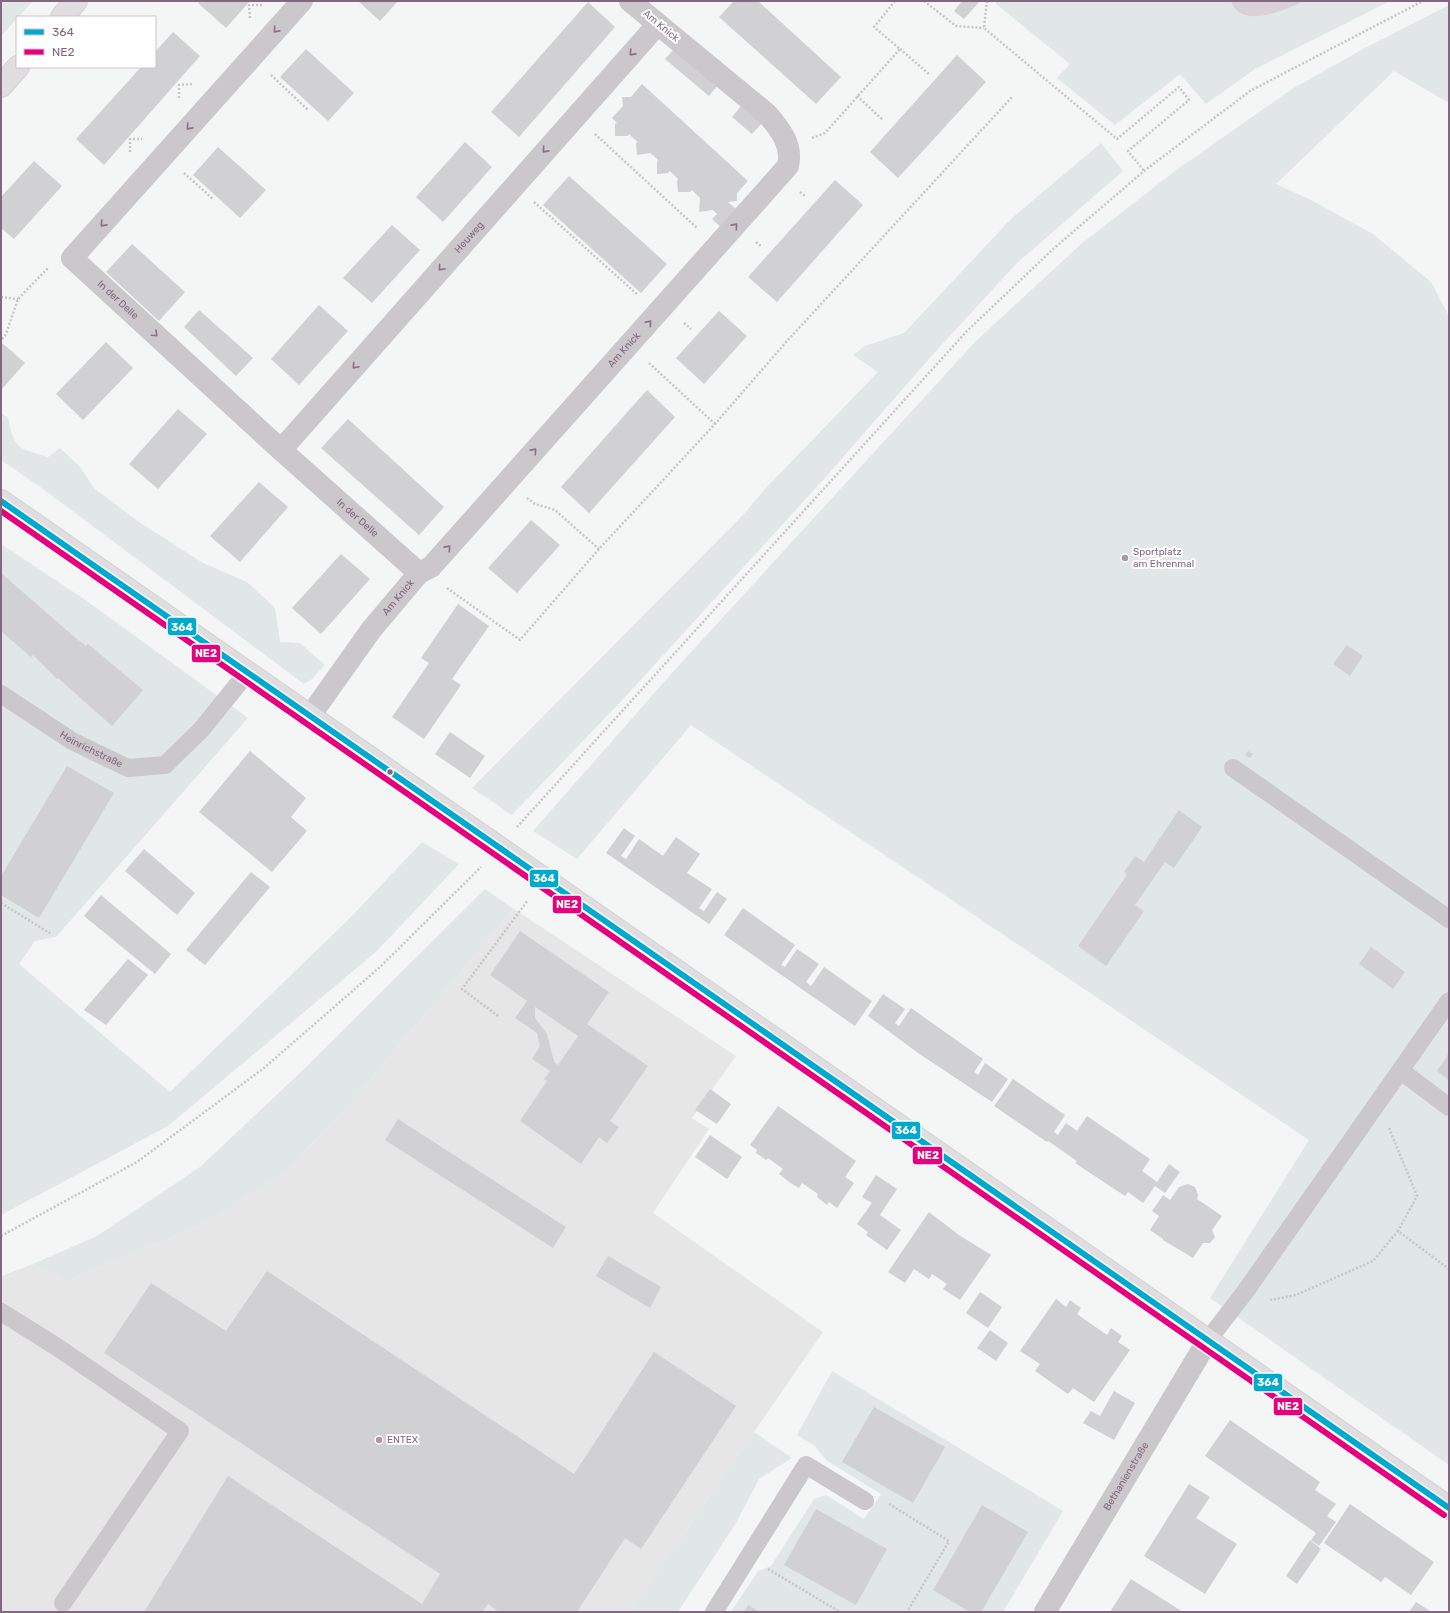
<svg xmlns="http://www.w3.org/2000/svg" width="1450" height="1613" viewBox="0 0 1450 1613" font-family="Rubik,sans-serif">
	<style>
		.built { fill: #e7e6e7 }
		.green { fill: #e1e6e7 }
		.water { fill: #d9d0d9 }
		.building { fill: #d1d0d2; fill-rule: evenodd }
		.lines { fill: none; stroke-linecap: round; stroke-linejoin: round }
		.secondary-casing { stroke: #d4d2d3; stroke-width: 24 }
		.path { stroke: #c7c6c7; stroke-width: 2.5; stroke-dasharray: 2 2; stroke-linecap: butt }
		.lane { stroke: #cac8ca; stroke-width: 18 }
		.street { stroke: #cac8ca; stroke-width: 22 }
		.secondary { stroke: #dfdddf; stroke-width: 22 }
		.secondary-bridge-casing { stroke: #d4d2d3; stroke-width: 24; stroke-linecap: butt }
		.secondary-bridge { stroke: #dfdddf; stroke-width: 22 }
		.bus-1-casing { stroke: #fff; stroke-width: 9 }
		.bus-2-casing { stroke: #fff; stroke-width: 9 }
		.bus-1 { stroke: #00a9ce; stroke-width: 6 }
		.bus-2 { stroke: #e5007d; stroke-width: 6 }
		.oneway { stroke: #8b7088 }
		.poi-dot { fill: #ab98aa; stroke: #fff; stroke-width: 1.5 }
		.bus-dot { fill: #846681; stroke: #fff; stroke-width: 1.5 }
		.labels { text-anchor: middle; dominant-baseline: central; stroke-width: 4; stroke-linejoin: round; paint-order: stroke }
		.street-label { font-size: 10px; fill: #846681; stroke: #fff }
		.poi-label { font-size: 10px; fill: #846681; stroke: #fff; text-anchor: start }
		.line-badge { stroke: #fff; stroke-width: 1.5 }
		.badge-label { font-size: 11px; text-anchor: middle; font-weight: bold; fill: #fff }
	</style>
	<rect width="100%" height="100%" fill="#f4f6f5"/>
	<polygon class="built" points="514,909 736,1056 692,1118 709,1129 653,1213 823,1332 630,1612 1,1612 1,1276 33,1264 64,1282 208,1222 287,1170 349,1105"/>
	<g class="green">
		<polygon points="1,1 33,1 1,36"/>
		<polygon points="996,1 1390,1 1255,69 1206,104 1180,74 1115,125 1057,78 1070,64 996,4"/>
		<polygon points="1449,5 1449,103 1394,71 1276,184 1309,199 1373,234 1431,282 1449,316 1449,1465 1210,1298 1309,1140 691,725 577,859 533,831 671,674 975,342 1080,245 1175,171 1292,89 1363,49"/>
		<polygon points="1101,143 1123,171 1016,264 936,351 823,480 627,695 512,815 472,788 743,515 765,489 878,372 853,355 865,346 904,333 1011,219"/>
		<path d="M1,413l7,5c7,32 10,30 40,39l12,-9 19,18 16,23 44,33 64,41 44,19 28,26 5,34 20,1 25,22 -13,14 -8,5 -261,-195 -42,-29z"/>
		<polygon points="1,544 84,599 248,718 56,937 35,941 19,964 170,1092 350,918 422,842 459,864 377,951 168,1126 1,1215"/>
		<polygon points="485,889 514,909 349,1105 287,1170 208,1222 64,1282 33,1264 97,1236 200,1167 303,1070"/>
		<polygon points="832,1371 1063,1511 1003,1612 731,1612 758,1571 771,1566 814,1499 826,1495 864,1519 881,1494 826,1460 815,1446 797,1435"/>
		<polygon points="754,1432 792,1458 759,1479 736,1523 678,1612 630,1612"/>
	</g>
	<path class="water" d="M1231,1h73c-18,9 -64,29 -73,0z"/>
	<g class="building">
		<polygon points="200,1 250,1 226,28 198,3"/>
		<polygon points="358,1 398,1 380,21"/>
		<polygon points="734,1 758,1 841,77 816,104 719,17"/>
		<polygon points="962,1 980,1 964,19 954,11"/>
		<polygon points="588,2 615,27 519,137 491,112"/>
		<polygon points="173,32 200,56 104,165 76,139 141,67 155,67 155,52"/>
		<polygon points="306,49 354,93 328,121 280,77"/>
		<polygon points="674,49 717,86 709,96 665,59"/>
		<polygon points="957,55 986,82 898,178 870,152"/>
		<polygon points="642,84 748,181 737,193 737,201 728,202 738,211 722,228 712,219 717,214 713,210 699,212 700,198 692,190 690,192 678,192 677,181 678,179 670,171 668,173 657,174 657,162 658,160 654,156 650,153 637,155 636,143 638,142 633,138 629,134 628,136 615,136 615,124 617,123 612,118 623,106 622,97 631,97"/>
		<polygon points="741,106 762,123 752,134 732,117"/>
		<polygon points="465,142 492,167 443,222 416,197"/>
		<polygon points="218,147 266,190 240,218 193,175"/>
		<polygon points="34,161 62,186 14,239 1,228 1,197"/>
		<polygon points="569,176 667,264 641,293 543,205"/>
		<polygon points="835,180 863,205 777,302 748,277"/>
		<polygon points="392,225 420,250 372,303 343,278"/>
		<polygon points="132,244 185,292 159,321 106,272"/>
		<polygon points="319,305 348,331 299,385 271,359"/>
		<polygon points="199,310 253,358 236,376 184,327"/>
		<polygon points="719,311 747,336 704,384 676,358"/>
		<polygon points="1,342 25,363 1,390"/>
		<polygon points="106,342 133,368 83,420 56,394"/>
		<polygon points="647,390 675,417 589,513 561,487"/>
		<polygon points="178,409 207,434 158,489 129,464"/>
		<polygon points="348,419 444,507 419,535 321,448"/>
		<polygon points="259,482 288,507 240,562 210,536"/>
		<polygon points="531,520 560,545 517,593 488,568"/>
		<polygon points="341,554 370,579 321,634 292,608"/>
		<polygon points="1,573 72,635 86,646 88,644 143,690 112,726 58,678 57,679 33,655 31,657 1,631"/>
		<polygon points="458,604 489,626 452,679 461,685 424,739 392,717 429,663 421,658"/>
		<polygon points="1347,645 1363,656 1350,676 1333,664"/>
		<polygon points="450,732 485,756 470,778 435,754"/>
		<polygon points="250,751 306,798 291,817 307,831 272,872 199,812"/>
		<polygon points="1248,751 1253,754 1250,758 1245,755"/>
		<polygon points="67,766 114,793 39,918 1,895 1,876"/>
		<polygon points="1179,810 1202,827 1174,868 1165,862 1135,905 1144,911 1106,966 1078,946 1127,875 1124,872 1135,856 1144,862"/>
		<polygon points="624,828 635,836 621,856 626,859 639,839 663,856 676,837 700,854 687,873 712,889 699,908 704,911 717,892 727,899 709,924 606,853"/>
		<polygon points="144,849 195,893 177,915 125,871"/>
		<polygon points="251,872 270,887 205,965 186,950"/>
		<polygon points="101,895 171,954 155,974 84,916"/>
		<polygon points="743,908 795,945 781,965 785,967 797,949 819,964 806,982 811,986 824,967 872,1001 855,1026 724,935"/>
		<path d="M520,931l89,61 -22,32 61,42 -38,55 9,6 -12,16 -8,-6 -18,27 -61,-43 27,-40 -3,-2 6,-8 -18,-12 8,-13 -3,-13 -22,-15 12,-17 -37,-26zM535,1007l43,29 -20,29 -3,-2 -3,-9 -5,-20 -12,-16z"/>
		<polygon points="1371,947 1405,972 1393,989 1359,964"/>
		<polygon points="128,959 148,975 106,1025 84,1010"/>
		<polygon points="883,994 905,1009 895,1023 899,1026 911,1008 983,1059 974,1072 978,1075 985,1063 1008,1079 992,1102 918,1053 868,1016"/>
		<polygon points="1449,1053 1449,1080 1437,1071"/>
		<polygon points="1013,1079 1065,1115 1054,1132 1058,1135 1066,1123 1077,1131 1087,1116 1150,1159 1142,1171 1157,1182 1169,1164 1180,1172 1165,1193 1155,1186 1143,1203 1128,1192 1125,1196 1075,1163 1077,1161 1048,1141 1047,1142 994,1106"/>
		<polygon points="710,1089 731,1104 717,1124 695,1110"/>
		<polygon points="778,1106 856,1161 845,1177 854,1183 837,1208 829,1202 827,1205 817,1197 818,1194 802,1183 799,1188 789,1182 779,1174 783,1169 768,1158 766,1160 756,1153 757,1150 750,1145"/>
		<polygon points="398,1119 566,1227 553,1248 385,1140"/>
		<polygon points="710,1135 742,1157 727,1179 695,1157"/>
		<polygon points="876,1175 897,1189 880,1215 901,1230 887,1250 866,1235 868,1232 857,1224 872,1203 862,1197"/>
		<polygon points="1188,1184 1195,1187 1198,1195 1197,1199 1222,1216 1212,1230 1215,1237 1210,1243 1203,1243 1193,1258 1163,1240 1163,1239 1150,1230 1159,1216 1152,1211 1163,1195 1170,1200 1179,1187"/>
		<polygon points="929,1212 959,1235 991,1255 960,1300 943,1289 947,1284 932,1274 929,1279 914,1269 905,1283 888,1272"/>
		<polygon points="608,1256 661,1287 650,1308 596,1276"/>
		<polygon points="267,1271 574,1474 654,1352 736,1406 641,1549 625,1538 577,1612 499,1612 488,1604 482,1612 144,1612 228,1476 422,1604 440,1574 104,1353 151,1283 226,1331"/>
		<polygon points="980,1292 1002,1307 988,1328 966,1313"/>
		<polygon points="1056,1299 1066,1307 1070,1300 1081,1308 1077,1314 1107,1335 1111,1328 1122,1336 1118,1342 1130,1350 1094,1402 1073,1388 1068,1394 1035,1371 1040,1364 1020,1351"/>
		<polygon points="990,1330 1008,1343 996,1361 977,1348"/>
		<polygon points="1114,1391 1135,1403 1114,1440 1083,1423 1091,1411 1100,1416"/>
		<polygon points="874,1407 945,1447 913,1503 842,1462"/>
		<polygon points="1230,1420 1320,1482 1315,1490 1336,1504 1327,1516 1336,1522 1319,1546 1311,1540 1323,1523 1316,1533 1205,1456"/>
		<polygon points="1189,1484 1210,1497 1196,1518 1237,1544 1205,1594 1144,1556"/>
		<polygon points="1350,1504 1434,1562 1411,1595 1385,1577 1381,1582 1324,1543"/>
		<polygon points="982,1505 1028,1532 981,1612 970,1612 933,1590"/>
		<polygon points="816,1509 887,1549 856,1605 784,1565"/>
		<polygon points="1310,1540 1321,1549 1297,1584 1286,1576"/>
		<polygon points="1131,1579 1183,1612 1110,1612"/>
		<polygon points="1416,1602 1427,1609 1431,1612 1409,1612"/>
		<polygon points="748,1605 760,1612 744,1612"/>
	</g>
	<g class="lines">
		<g class="secondary-casing">
			<g id="secondary">
				<polyline points="62,17 76,1"/>
				<polyline points="1,86 18,67"/>
				<polyline points="1,501 485,838"/>
				<polyline points="514,858 1449,1508"/>
			</g>
		</g>
		<g class="path">
			<polyline points="924,1 956,26 984,28"/>
			<polyline points="987,1 984,28 1117,139 1179,87 1189,100 1128,151 1144,171"/>
			<polyline points="250,18 249,5 262,5"/>
			<polyline points="900,49 930,75"/>
			<polyline points="271,75 308,110"/>
			<polyline points="857,96 883,120"/>
			<polyline points="179,98 179,85 192,84"/>
			<polyline points="595,134 697,228"/>
			<polyline points="812,138 825,133 900,49 874,27 895,1"/>
			<polyline points="130,152 130,139 142,139"/>
			<polyline points="184,173 213,199"/>
			<polyline points="800,192 806,197"/>
			<polyline points="534,202 638,295"/>
			<polyline points="756,242 761,246"/>
			<polyline points="1,297 18,299"/>
			<polyline points="684,323 691,329"/>
			<polyline points="2,339 6,334 18,299 48,268"/>
			<polyline points="649,363 715,424"/>
			<polyline points="527,498 535,504 555,510 599,549"/>
			<polyline points="447,588 520,640 599,549 715,424 787,341 1013,96"/>
			<polyline points="517,827 967,331 1052,250 1144,171 1250,91 1423,1"/>
			<polyline points="1,903 51,934"/>
			<polyline points="498,1016 462,989 528,900"/>
			<polyline points="1389,1128 1417,1196 1398,1231"/>
			<polyline points="1,1236 137,1162 264,1068 380,967 481,867"/>
			<polyline points="1270,1300 1296,1295 1373,1261 1398,1231 1449,1269"/>
			<polyline points="889,1504 949,1541 907,1612"/>
			<polyline points="768,1569 840,1612"/>
		</g>
		<g class="lane">
			<path id="s1" d="M1,694l71,47 56,27 37,-3 36,-35 46,-57"/>
			<polyline points="1233,768 1449,919"/>
			<polyline points="1401,1071 1449,1107"/>
			<polyline points="1,1312 57,1347 180,1431 63,1603"/>
			<polyline points="1208,1340 1245,1292 1449,1001"/>
			<polyline points="714,1612 806,1465 865,1501"/>
		</g>
		<g class="street">
			<path id="s2" d="M302,1l-230,257 209,192 138,123"/>
			<path id="s3" d="M281,450l377,-426"/>
			<path id="s4" d="M310,716l61,-86 48,-57 12,-6 357,-401c5,-21 -8,-37 -21,-52l-137,-113"/>
			<path id="s5" d="M1045,1612l163,-272"/>
		</g>
		<use href="#secondary" class="secondary"/>
		<g class="secondary-bridge-casing">
			<polyline id="secondary-bridge" points="485,838 514,858"/>
		</g>
		<use href="#secondary-bridge" class="secondary-bridge"/>
		<g class="bus-1-casing">
			<polyline id="bus-1" points="1,501 1449,1508"/>
		</g>
		<g class="bus-2-casing">
			<polyline id="bus-2" points="1,511 1444,1515"/>
		</g>
		<use href="#bus-1" class="bus-1"/>
		<use href="#bus-2" class="bus-2"/>
	</g>
	<defs><path id="oneway-chevron" d="M-2-3.5L2.5 0L-2 3.5" fill="none" stroke-width="1.6" stroke-linecap="round" stroke-linejoin="round"/></defs>
	<g class="oneway">
		<use href="#oneway-chevron" transform="translate(276 30) rotate(132)"/>
		<use href="#oneway-chevron" transform="translate(632 53) rotate(132)"/>
		<use href="#oneway-chevron" transform="translate(189 127) rotate(132)"/>
		<use href="#oneway-chevron" transform="translate(545 150) rotate(132)"/>
		<use href="#oneway-chevron" transform="translate(103 224) rotate(132)"/>
		<use href="#oneway-chevron" transform="translate(735 226) rotate(-48)"/>
		<use href="#oneway-chevron" transform="translate(441 268) rotate(131)"/>
		<use href="#oneway-chevron" transform="translate(649 323) rotate(-49)"/>
		<use href="#oneway-chevron" transform="translate(155 334) rotate(43)"/>
		<use href="#oneway-chevron" transform="translate(355 366) rotate(131)"/>
		<use href="#oneway-chevron" transform="translate(534 451) rotate(-48)"/>
		<use href="#oneway-chevron" transform="translate(448 548) rotate(-48)"/>
	</g>
	<g class="poi-dot">
		<circle cx="1125" cy="558" r="4"/>
		<circle cx="379" cy="1440" r="4"/>
	</g>
	<circle class="bus-dot" cx="390" cy="772" r="3.5"/>
	<g class="labels">
		<g class="street-label">
			<text transform="translate(661 26) rotate(40)">Am Knick</text>
			<text stroke="none"><textPath href="#s3" startOffset="284">Heuweg</textPath></text>
			<text stroke="none"><textPath href="#s2" startOffset="407">In der Delle</textPath></text>
			<text stroke="none"><textPath href="#s4" startOffset="484">Am Knick</textPath></text>
			<text stroke="none"><textPath href="#s2" startOffset="731">In der Delle</textPath></text>
			<text stroke="none"><textPath href="#s4" startOffset="148">Am Knick</textPath></text>
			<text stroke="none"><textPath href="#s1" startOffset="106">Heinrichstraße</textPath></text>
			<text stroke="none"><textPath href="#s5" startOffset="158">Bethanienstraße</textPath></text>
		</g>
		<g class="poi-label">
			<text x="1133" y="552">Sportplatz<tspan x="1133" dy="12">am Ehrenmal</tspan></text>
			<text x="387" y="1440">ENTEX</text>
		</g>
	</g>
	<g class="line-badge">
		<rect x="167" y="617" width="30" height="19" rx="4" fill="#00a9ce"/>
		<rect x="191" y="644" width="30" height="19" rx="4" fill="#e5007d"/>
		<rect x="529" y="869" width="30" height="19" rx="4" fill="#00a9ce"/>
		<rect x="552" y="895" width="30" height="19" rx="4" fill="#e5007d"/>
		<rect x="891" y="1121" width="30" height="19" rx="4" fill="#00a9ce"/>
		<rect x="912" y="1146" width="31" height="19" rx="4" fill="#e5007d"/>
		<rect x="1253" y="1373" width="30" height="19" rx="4" fill="#00a9ce"/>
		<rect x="1273" y="1397" width="30" height="19" rx="4" fill="#e5007d"/>
	</g>
	<g class="badge-label">
		<text x="182" y="631">364</text>
		<text x="206" y="657">NE2</text>
		<text x="544" y="882">364</text>
		<text x="567" y="908">NE2</text>
		<text x="906" y="1134">364</text>
		<text x="928" y="1159">NE2</text>
		<text x="1268" y="1386">364</text>
		<text x="1288" y="1410">NE2</text>
	</g>
	<rect width="1450" height="1613" fill="none" stroke="#846681" stroke-width="4"/>
	<rect x="16" y="16" width="140" height="52" fill="#ffffff" stroke="#cec2cd"/>
	<rect x="24" y="29" width="20" height="6" fill="#00a9ce" stroke="#cec2cd"/>
	<text x="52" y="36" font-size="12" fill="#846681">364</text>
	<rect x="24" y="49" width="20" height="6" fill="#e5007d" stroke="#cec2cd"/>
	<text x="52" y="56" font-size="12" fill="#846681">NE2</text>
</svg>
